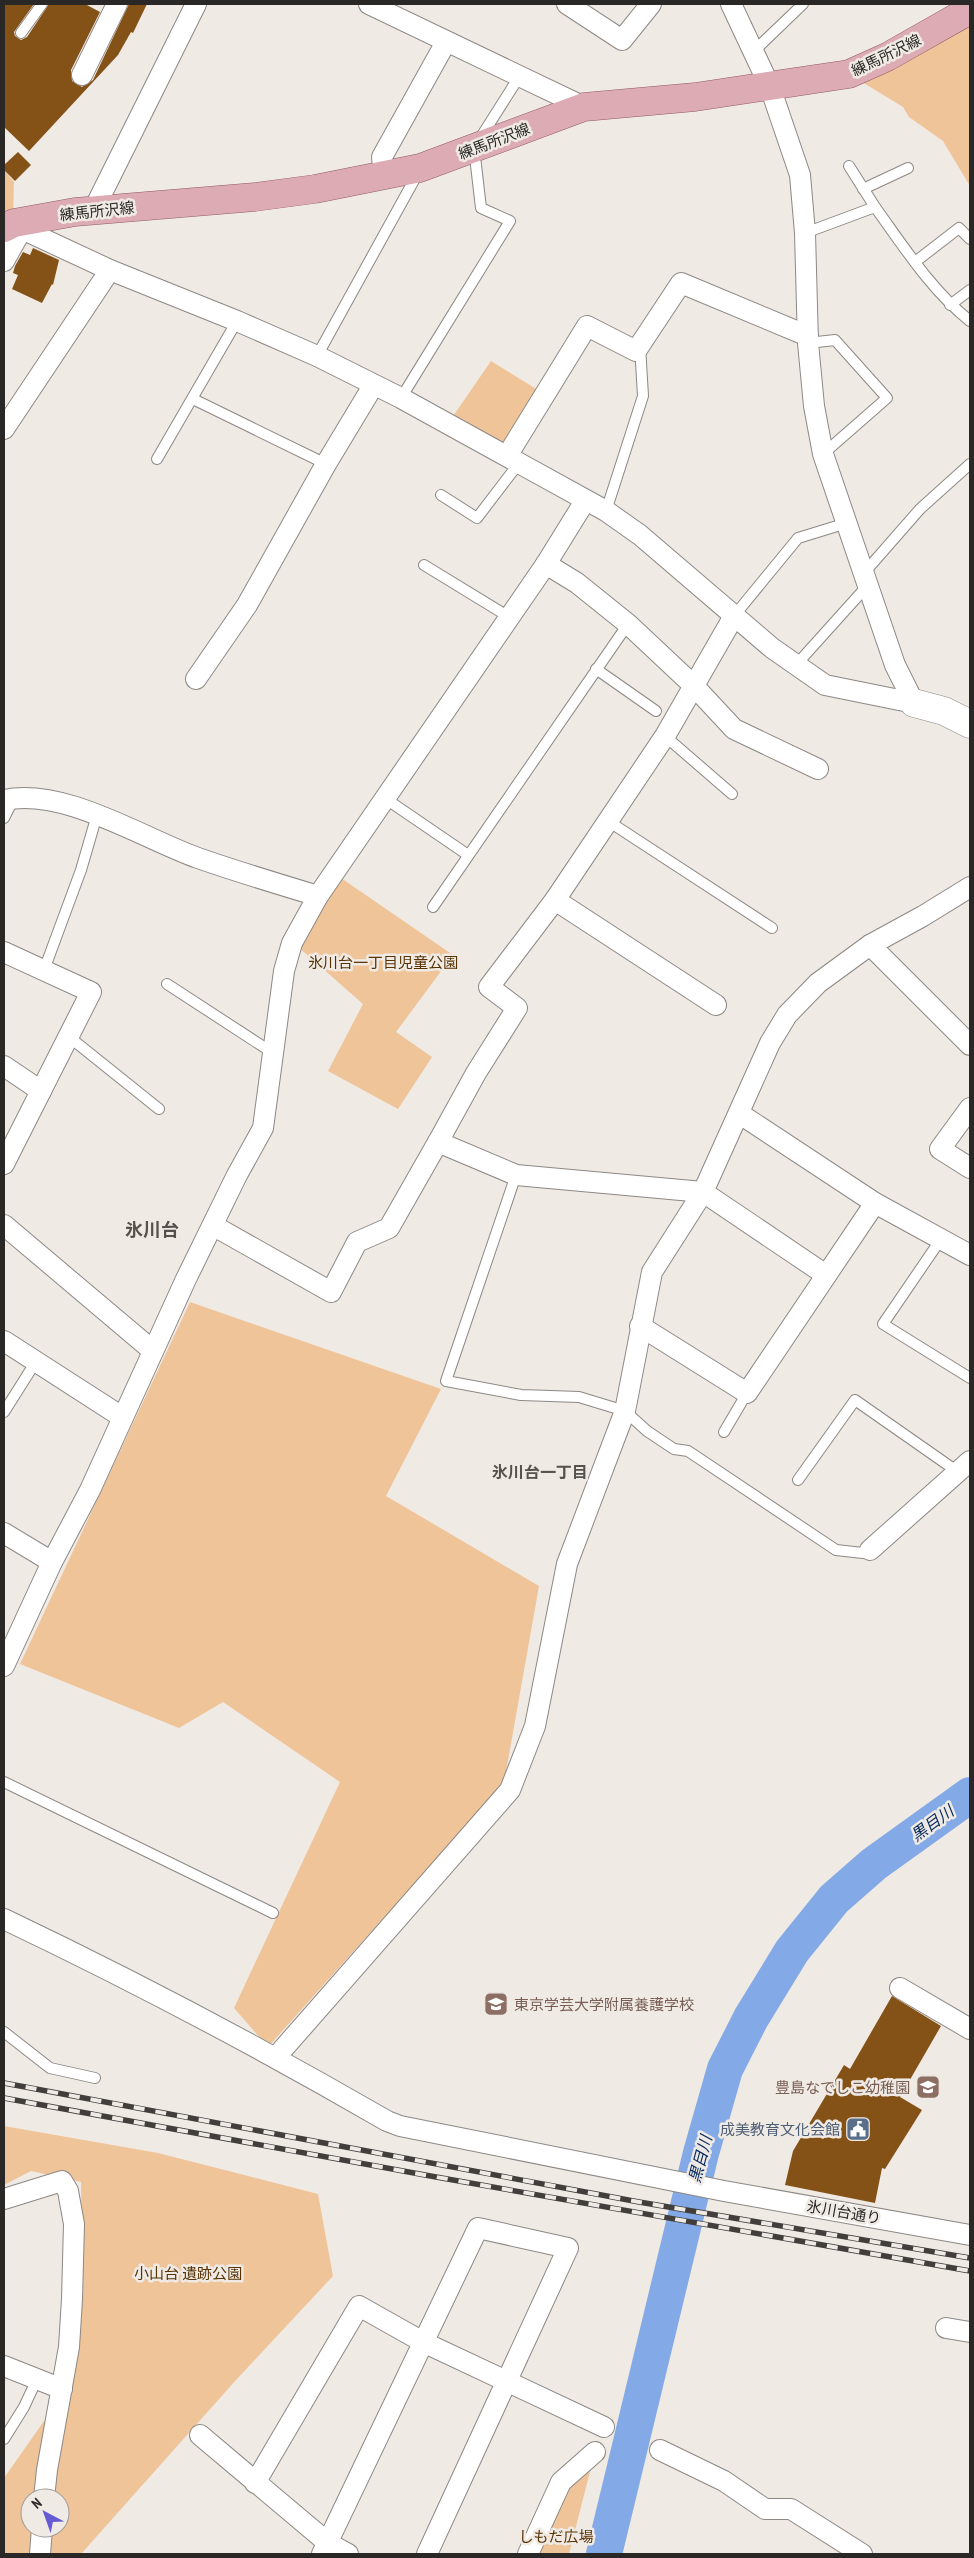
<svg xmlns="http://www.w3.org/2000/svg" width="974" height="2558" viewBox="0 0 974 2558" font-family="'PT Sans Narrow','Noto Sans JP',sans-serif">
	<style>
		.green { fill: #efc499; fill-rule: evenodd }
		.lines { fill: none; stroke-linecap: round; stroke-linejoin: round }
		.river { stroke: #83aae6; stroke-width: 36 }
		.building { fill: #845217 }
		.lane-casing { stroke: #8d8884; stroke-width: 12 }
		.street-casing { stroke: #8d8884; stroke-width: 22 }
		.secondary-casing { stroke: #8d8884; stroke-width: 29 }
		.primary-casing { stroke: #905962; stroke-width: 29 }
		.lane { stroke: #fff; stroke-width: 10 }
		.street { stroke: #fff; stroke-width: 20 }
		.secondary { stroke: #fff; stroke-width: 28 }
		.primary { stroke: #ddabb4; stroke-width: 28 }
		.rail-casing { stroke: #413e3c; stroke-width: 5.5 }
		.rail { stroke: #f0eae5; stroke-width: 4; stroke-dasharray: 11; stroke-linecap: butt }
		.labels { text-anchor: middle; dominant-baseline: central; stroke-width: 5; stroke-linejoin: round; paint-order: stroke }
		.street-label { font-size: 15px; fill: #2a2826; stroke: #f0eae5 }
		.park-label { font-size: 15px; fill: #573304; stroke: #f0eae5 }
		.education-label { font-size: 15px; fill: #785e54; stroke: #f0eae5; text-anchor: start }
		.service-label { font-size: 15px; fill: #4e5e75; stroke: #f0eae5; text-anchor: end }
		.neighbourhood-label { font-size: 16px; font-weight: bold; fill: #55514d; stroke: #f0eae5 }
		.water-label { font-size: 16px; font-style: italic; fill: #052a5e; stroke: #f0eae5 }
		.quarter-label { font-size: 18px; font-weight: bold; fill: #55514d; stroke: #f0eae5 }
	</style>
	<rect width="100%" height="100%" fill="#f0eae5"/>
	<g class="green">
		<polygon points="970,10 970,186 943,141 909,117 903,107 849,74"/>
		<polygon points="4,170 14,182 13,220 4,224"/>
		<polygon points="491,361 546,395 503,456 447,425"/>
		<polygon points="341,878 453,955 396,1032 432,1057 398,1109 328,1071 363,1004 297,946"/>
		<polygon points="190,1302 441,1389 386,1496 539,1586 504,1783 268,2047 234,2008 340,1782 223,1702 179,1728 20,1664"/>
		<path d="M4,2126l154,27 160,41 15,82 -97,104 -155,174h-77v-76l66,-94 12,-143 -1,-59 -50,-11 -27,14zM30,2498h30v30h-30z"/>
		<polygon points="595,2452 569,2554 540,2554 534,2542 561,2482"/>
	</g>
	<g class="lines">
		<polyline class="river" points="604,2554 701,2153 725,2069 751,2018 792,1951 834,1899 874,1864 970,1795"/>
	</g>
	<g class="building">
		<polygon points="4,4 34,4 14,32 15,36 21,40 27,37 49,4 85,4 100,12 71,70 72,81 82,87 93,80 129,4 147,4 133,33 131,32 118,55 29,151 4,127"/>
		<polygon points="18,152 31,165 15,181 4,170 4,165"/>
		<polygon points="33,248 59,260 53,285 52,284 42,303 12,289 18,275 13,273 15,266 23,252 30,255"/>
		<polygon points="892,1996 941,2026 900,2097 922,2110 885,2169 882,2168 875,2203 785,2185 793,2151 844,2065 850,2069"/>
	</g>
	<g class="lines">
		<g class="lane-casing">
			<g id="lane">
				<polyline points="21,33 42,4"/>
				<polyline points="753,52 803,4"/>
				<polyline points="849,166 875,207"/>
				<polyline points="863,189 908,168"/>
				<path d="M805,233l70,-26c29,40 56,83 95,114"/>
				<polyline points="915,262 959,228 970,239"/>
				<polyline points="950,305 970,290"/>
				<polyline points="808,343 835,340 887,398 823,454"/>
				<polyline points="317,356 418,173"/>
				<polyline points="401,398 510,221 481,208 474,148 519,77"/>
				<polyline points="193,399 326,464"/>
				<polyline points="157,459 237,321"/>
				<polyline points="441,495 477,518 519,463"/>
				<polyline points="606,511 643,396 640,346"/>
				<polyline points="424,565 509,617"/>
				<polyline points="864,573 920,509 970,464"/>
				<polyline points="734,616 798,538 847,523"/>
				<polyline points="796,665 868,585"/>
				<polyline points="596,669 656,711"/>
				<polyline points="665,736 732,794"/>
				<polyline points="386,799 468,855"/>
				<polyline points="4,818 14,798"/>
				<polyline points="608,821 772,928"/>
				<polyline points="433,907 628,624"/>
				<polyline points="44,970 81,870 97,815"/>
				<polyline points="167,984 273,1053"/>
				<polyline points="68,1036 159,1109"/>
				<polyline points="516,1175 446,1381 521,1395 579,1397 625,1411 647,1431 674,1449 688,1451 836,1550 863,1553 870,1550"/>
				<polyline points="941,1239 883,1324 970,1378"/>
				<polyline points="4,1412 35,1363"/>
				<polyline points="724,1432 747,1393"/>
				<polyline points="798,1480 855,1400 958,1472"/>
				<polyline points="4,1782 273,1913"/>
				<polyline points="4,2032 50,2068 95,2078"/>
				<polyline points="4,2439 24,2407 37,2379"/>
			</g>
		</g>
		<g class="street-casing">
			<g id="street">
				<polyline points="369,4 584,107"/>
				<polyline points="567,4 622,40 651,4"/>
				<polyline points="731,4 770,87 800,175 805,233 808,343 814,406 823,454 895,665 914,703"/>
				<polyline points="82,75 117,4"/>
				<polyline points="384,175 382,157 446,42"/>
				<polyline points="93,211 196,4"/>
				<polyline points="14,223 22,229 110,270 237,321 317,356 401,398 606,511 640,535 772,648 825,685 914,703"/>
				<polyline points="4,261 22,229"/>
				<polyline points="4,429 110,270"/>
				<polyline points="507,456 587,326 636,351 681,283 808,336"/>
				<polyline points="546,564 577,583 628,624 693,685 734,729 818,769"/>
				<polyline points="196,679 247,605 326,464 373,386"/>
				<path d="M4,800c60,-13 138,38 194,58 40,14 80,26 120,38"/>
				<polyline points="555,900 716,1005"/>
				<polyline points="870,945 970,1045"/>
				<polyline points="4,952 91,992 4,1164"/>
				<polyline points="4,1066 41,1091"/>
				<polyline points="970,1108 940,1149 970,1168"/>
				<polyline points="740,1114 875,1203 970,1255"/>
				<polyline points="438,1142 476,1073 517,1008 489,987 555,900 665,736 734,616"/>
				<polyline points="4,1225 152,1350"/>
				<polyline points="214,1226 331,1292 357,1242 389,1228 438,1142 516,1175 703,1192 826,1275"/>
				<polyline points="640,1326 747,1393 875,1203"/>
				<polyline points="4,1341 122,1417"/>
				<polyline points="4,1533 52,1562"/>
				<polyline points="870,1550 970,1461"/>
				<polyline points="4,1666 52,1562 90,1490 186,1279 237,1175 263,1128 284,971 292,943 318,896 546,564 585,501"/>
				<path d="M4,1919c130,62 257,129 383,202l13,5 324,65 246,44"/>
				<polyline points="900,1988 970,2029"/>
				<polyline points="276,2057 510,1790 535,1726 567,1564 625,1411 652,1272 703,1192 770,1043 787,1015 818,983 870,945 923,916 970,887"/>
				<polyline points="4,2199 62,2181 68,2191 74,2224 72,2299 69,2347 47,2470 44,2498"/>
				<polyline points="946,2328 970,2332"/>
				<polyline points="4,2366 62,2389"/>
				<polyline points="200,2435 328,2543 348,2554"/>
				<polyline points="660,2450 724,2481 765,2509 791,2509 862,2554"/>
				<polyline points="255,2483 359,2306 423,2342 604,2427"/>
				<polyline points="40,2554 42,2528"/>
				<polyline points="322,2554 478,2228 568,2248 427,2554"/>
				<polyline points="528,2554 561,2482 595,2452"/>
			</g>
		</g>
		<g class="secondary-casing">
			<polyline id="secondary" points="914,703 944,711 970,724"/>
		</g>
		<g class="primary-casing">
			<polyline id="primary" points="4,228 14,223 75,212 255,197 315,189 420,168 584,107 695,97 849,74 887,57 970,10"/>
		</g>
		<use href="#lane" class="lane"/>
		<use href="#street" class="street"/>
		<use href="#secondary" class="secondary"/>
		<use href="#primary" class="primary"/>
		<g class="rail-casing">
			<g id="rail">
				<polyline points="4,2083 639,2202 970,2258"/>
				<polyline points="4,2098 436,2177 970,2271"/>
			</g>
		</g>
		<use href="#rail" class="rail"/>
	</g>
	<defs>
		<g id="school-square" transform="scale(1.25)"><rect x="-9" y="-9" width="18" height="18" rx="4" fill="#8d6e63" stroke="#f0eae5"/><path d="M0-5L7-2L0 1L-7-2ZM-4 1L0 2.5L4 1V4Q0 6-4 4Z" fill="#fff"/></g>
		<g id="civic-square" transform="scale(1.25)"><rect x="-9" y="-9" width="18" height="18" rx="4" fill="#5c6f8a" stroke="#f0eae5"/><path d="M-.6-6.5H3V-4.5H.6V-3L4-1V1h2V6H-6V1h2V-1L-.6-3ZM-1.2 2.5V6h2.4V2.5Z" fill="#fff"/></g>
	</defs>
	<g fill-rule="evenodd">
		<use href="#school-square" x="496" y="2004"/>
		<use href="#school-square" x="928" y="2087"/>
		<use href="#civic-square" x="858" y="2129"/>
	</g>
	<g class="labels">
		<g class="street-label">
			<text transform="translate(886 55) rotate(-26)">練馬所沢線</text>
			<text transform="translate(494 141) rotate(-21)">練馬所沢線</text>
			<text transform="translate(97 211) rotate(-6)">練馬所沢線</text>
			<text transform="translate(844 2212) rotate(10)">氷川台通り</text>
		</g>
		<g class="park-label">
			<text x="383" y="962">氷川台一丁目児童公園</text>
			<text x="188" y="2273">小山台 遺跡公園</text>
			<text x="556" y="2536">しもだ広場</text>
		</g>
		<g class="education-label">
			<text x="514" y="2004">東京学芸大学附属養護学校</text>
			<text x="910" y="2087" text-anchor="end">豊島なでしこ幼稚園</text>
		</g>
		<g class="service-label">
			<text x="840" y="2129">成美教育文化会館</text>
		</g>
		<g class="neighbourhood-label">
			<text x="540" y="1472">氷川台一丁目</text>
		</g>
		<g class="water-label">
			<text transform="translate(932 1823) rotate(-36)">黒目川</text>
			<text transform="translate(700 2159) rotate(-75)">黒目川</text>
		</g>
		<g class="quarter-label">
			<text x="152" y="1229">氷川台</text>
		</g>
	</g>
	<rect width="974" height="2558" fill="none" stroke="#2a2826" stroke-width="10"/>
	<g transform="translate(45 2513) rotate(319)"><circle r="24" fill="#f0eae5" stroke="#a19c99"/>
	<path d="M0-4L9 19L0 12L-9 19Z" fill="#675bd4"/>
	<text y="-8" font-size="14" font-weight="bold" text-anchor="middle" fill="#2a2826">N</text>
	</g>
</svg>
